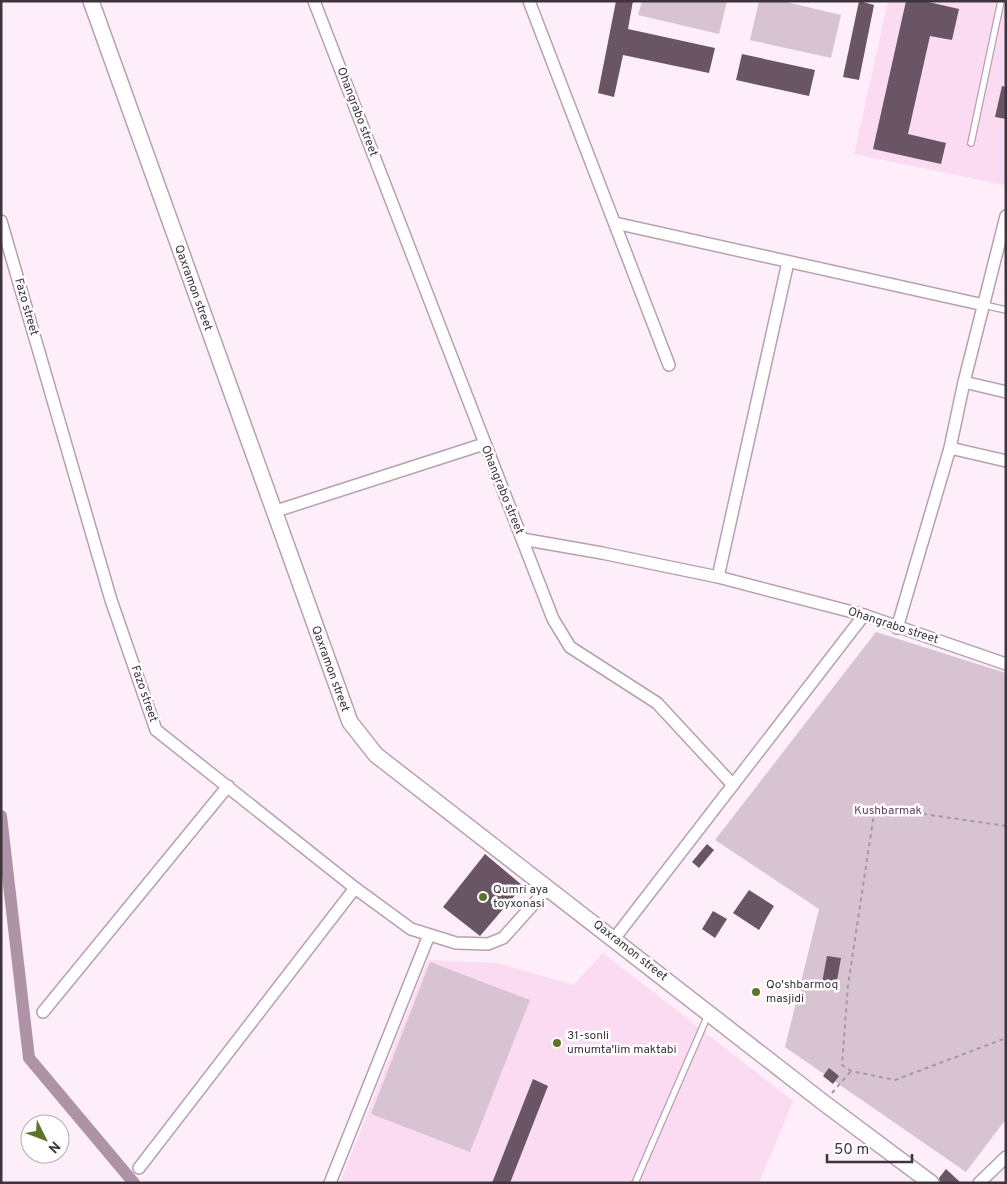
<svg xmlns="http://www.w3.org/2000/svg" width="1007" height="1184" viewBox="0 0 1007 1184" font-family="Overpass,sans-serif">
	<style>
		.built { fill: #fadbf2 }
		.green { fill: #d7c3d2 }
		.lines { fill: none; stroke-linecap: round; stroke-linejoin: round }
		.canal { stroke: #ae93a7; stroke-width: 12 }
		.building { fill: #695564 }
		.service-casing { stroke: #b7a0b1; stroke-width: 8 }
		.minor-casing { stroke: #b7a0b1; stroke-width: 14 }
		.tertiary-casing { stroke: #b7a0b1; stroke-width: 18 }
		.path { stroke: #a498a1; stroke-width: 2; stroke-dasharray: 4 4; stroke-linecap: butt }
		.service { stroke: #fff; stroke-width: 5.5 }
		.minor { stroke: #fff; stroke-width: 11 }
		.tertiary { stroke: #fff; stroke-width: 15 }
		.poi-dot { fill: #5c7527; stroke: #fff; stroke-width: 2 }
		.labels { text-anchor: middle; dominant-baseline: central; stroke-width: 5; stroke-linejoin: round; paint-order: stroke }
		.street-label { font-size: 12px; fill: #3e353c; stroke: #fff }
		.park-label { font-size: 12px; fill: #6d4464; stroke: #fff }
		.poi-label { font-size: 12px; fill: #3e353c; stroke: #fff; text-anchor: start }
	</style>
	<rect width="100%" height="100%" fill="#fdeef9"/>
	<g class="built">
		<polygon points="888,1 998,1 1006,3 1006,178 1004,185 854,154"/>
		<polygon points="603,953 793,1101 759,1183 340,1183 428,960 497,963 574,985"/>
	</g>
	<g class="green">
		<polygon points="642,1 727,1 719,34 638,15"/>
		<polygon points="759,1 782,1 841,15 831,58 750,40"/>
		<polygon points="876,632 1006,673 1006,1119 966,1172 785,1047 819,909 715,840"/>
		<polygon points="430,962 530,1000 470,1152 371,1114"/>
	</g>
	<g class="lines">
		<polyline class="canal" points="1,816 29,1058 134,1183"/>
	</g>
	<g class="building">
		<polygon points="616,1 633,1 628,29 715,48 709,73 623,55 614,97 598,93"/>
		<polygon points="859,1 874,5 859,80 843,77"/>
		<polygon points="906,1 924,1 959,9 952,40 930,36 908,134 946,143 941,164 873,149"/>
		<polygon points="742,54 815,70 809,96 736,80"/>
		<polygon points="1002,86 1006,87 1006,119 995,117"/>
		<polygon points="707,844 714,850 699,868 692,862"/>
		<polygon points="485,854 523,886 480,936 443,907"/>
		<polygon points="749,890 774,906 759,930 733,913"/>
		<polygon points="713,911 727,919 715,938 702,929"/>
		<polygon points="827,956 841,958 836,986 822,983"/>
		<polygon points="829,1068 839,1076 833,1084 823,1076"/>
		<polygon points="533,1079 548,1086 510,1183 492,1183"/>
		<polygon points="946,1169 961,1183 940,1183 939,1178"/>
	</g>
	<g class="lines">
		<g class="service-casing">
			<g id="service">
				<polyline points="971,143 1001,1"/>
				<polyline points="984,305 1006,310"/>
				<polyline points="635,1183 708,1015"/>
			</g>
		</g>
		<g class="minor-casing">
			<g id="minor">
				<polyline points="314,1 522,539 602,553 718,577 864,615 1006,664"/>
				<polyline points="529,1 669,365"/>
				<polyline points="1,221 111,600 156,730 355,888 411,929 456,943 488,944 503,938 548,888"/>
				<polyline points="615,223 984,305"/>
				<polyline points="964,382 1006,392"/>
				<polyline points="950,448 1006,461"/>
				<polyline points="273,512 484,444"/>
				<polyline points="522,539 553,619 570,647 657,703 733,785"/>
				<polyline points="718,577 788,262"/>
				<polyline points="897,628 950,448 964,382 1006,216"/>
				<polyline points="614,939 864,615"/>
				<polyline points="43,1012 228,786"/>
				<polyline points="139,1168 355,888"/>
				<polyline points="330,1183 429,935"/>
				<polyline points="979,1183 1006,1157"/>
			</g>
		</g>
		<g class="tertiary-casing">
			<polyline id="tertiary" points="91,1 350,722 376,755 824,1103 931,1183"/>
		</g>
		<g class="path">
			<polyline points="1006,826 875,807 848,985 842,1065 851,1071 895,1080 1006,1038"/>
			<polyline points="832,1093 851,1071"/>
		</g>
		<use href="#service" class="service"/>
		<use href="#minor" class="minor"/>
		<use href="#tertiary" class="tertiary"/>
	</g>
	<g class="poi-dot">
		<circle cx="483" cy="897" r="5"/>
		<circle cx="756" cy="992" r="5"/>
		<circle cx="557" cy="1043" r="5"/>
	</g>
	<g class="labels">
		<g class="street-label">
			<text transform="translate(357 112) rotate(69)">Ohangrabo street</text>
			<text transform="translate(193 288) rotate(70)">Qaxramon street</text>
			<text transform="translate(26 307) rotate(74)">Fazo street</text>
			<text transform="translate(502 490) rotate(68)">Ohangrabo street</text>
			<text transform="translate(893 626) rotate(18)">Ohangrabo street</text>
			<text transform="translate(330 669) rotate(70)">Qaxramon street</text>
			<text transform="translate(144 694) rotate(71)">Fazo street</text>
			<text transform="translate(630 951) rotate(38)">Qaxramon street</text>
		</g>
		<g class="park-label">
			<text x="888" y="811">Kushbarmak</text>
		</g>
		<g class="poi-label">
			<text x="493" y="890">Qumri aya<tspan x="493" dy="14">toyxonasi</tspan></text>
			<text x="766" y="985">Qo'shbarmoq<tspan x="766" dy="14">masjidi</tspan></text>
			<text x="567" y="1036">31-sonli<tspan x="567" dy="14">umumta'lim maktabi</tspan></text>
		</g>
	</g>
	<rect width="1007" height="1184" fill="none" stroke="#3e353c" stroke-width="5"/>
	<g transform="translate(45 1139) rotate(132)"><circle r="24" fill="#ffffff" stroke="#b2aeb1"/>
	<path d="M0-4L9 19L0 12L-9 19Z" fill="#5c7527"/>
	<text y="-8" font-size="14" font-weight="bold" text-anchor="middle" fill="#3e353c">N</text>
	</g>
	<path d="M827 1154v8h85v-8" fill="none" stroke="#3e353c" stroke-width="2.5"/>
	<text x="834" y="1154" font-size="15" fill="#3e353c" stroke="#ffffff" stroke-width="4" paint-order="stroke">50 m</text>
</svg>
